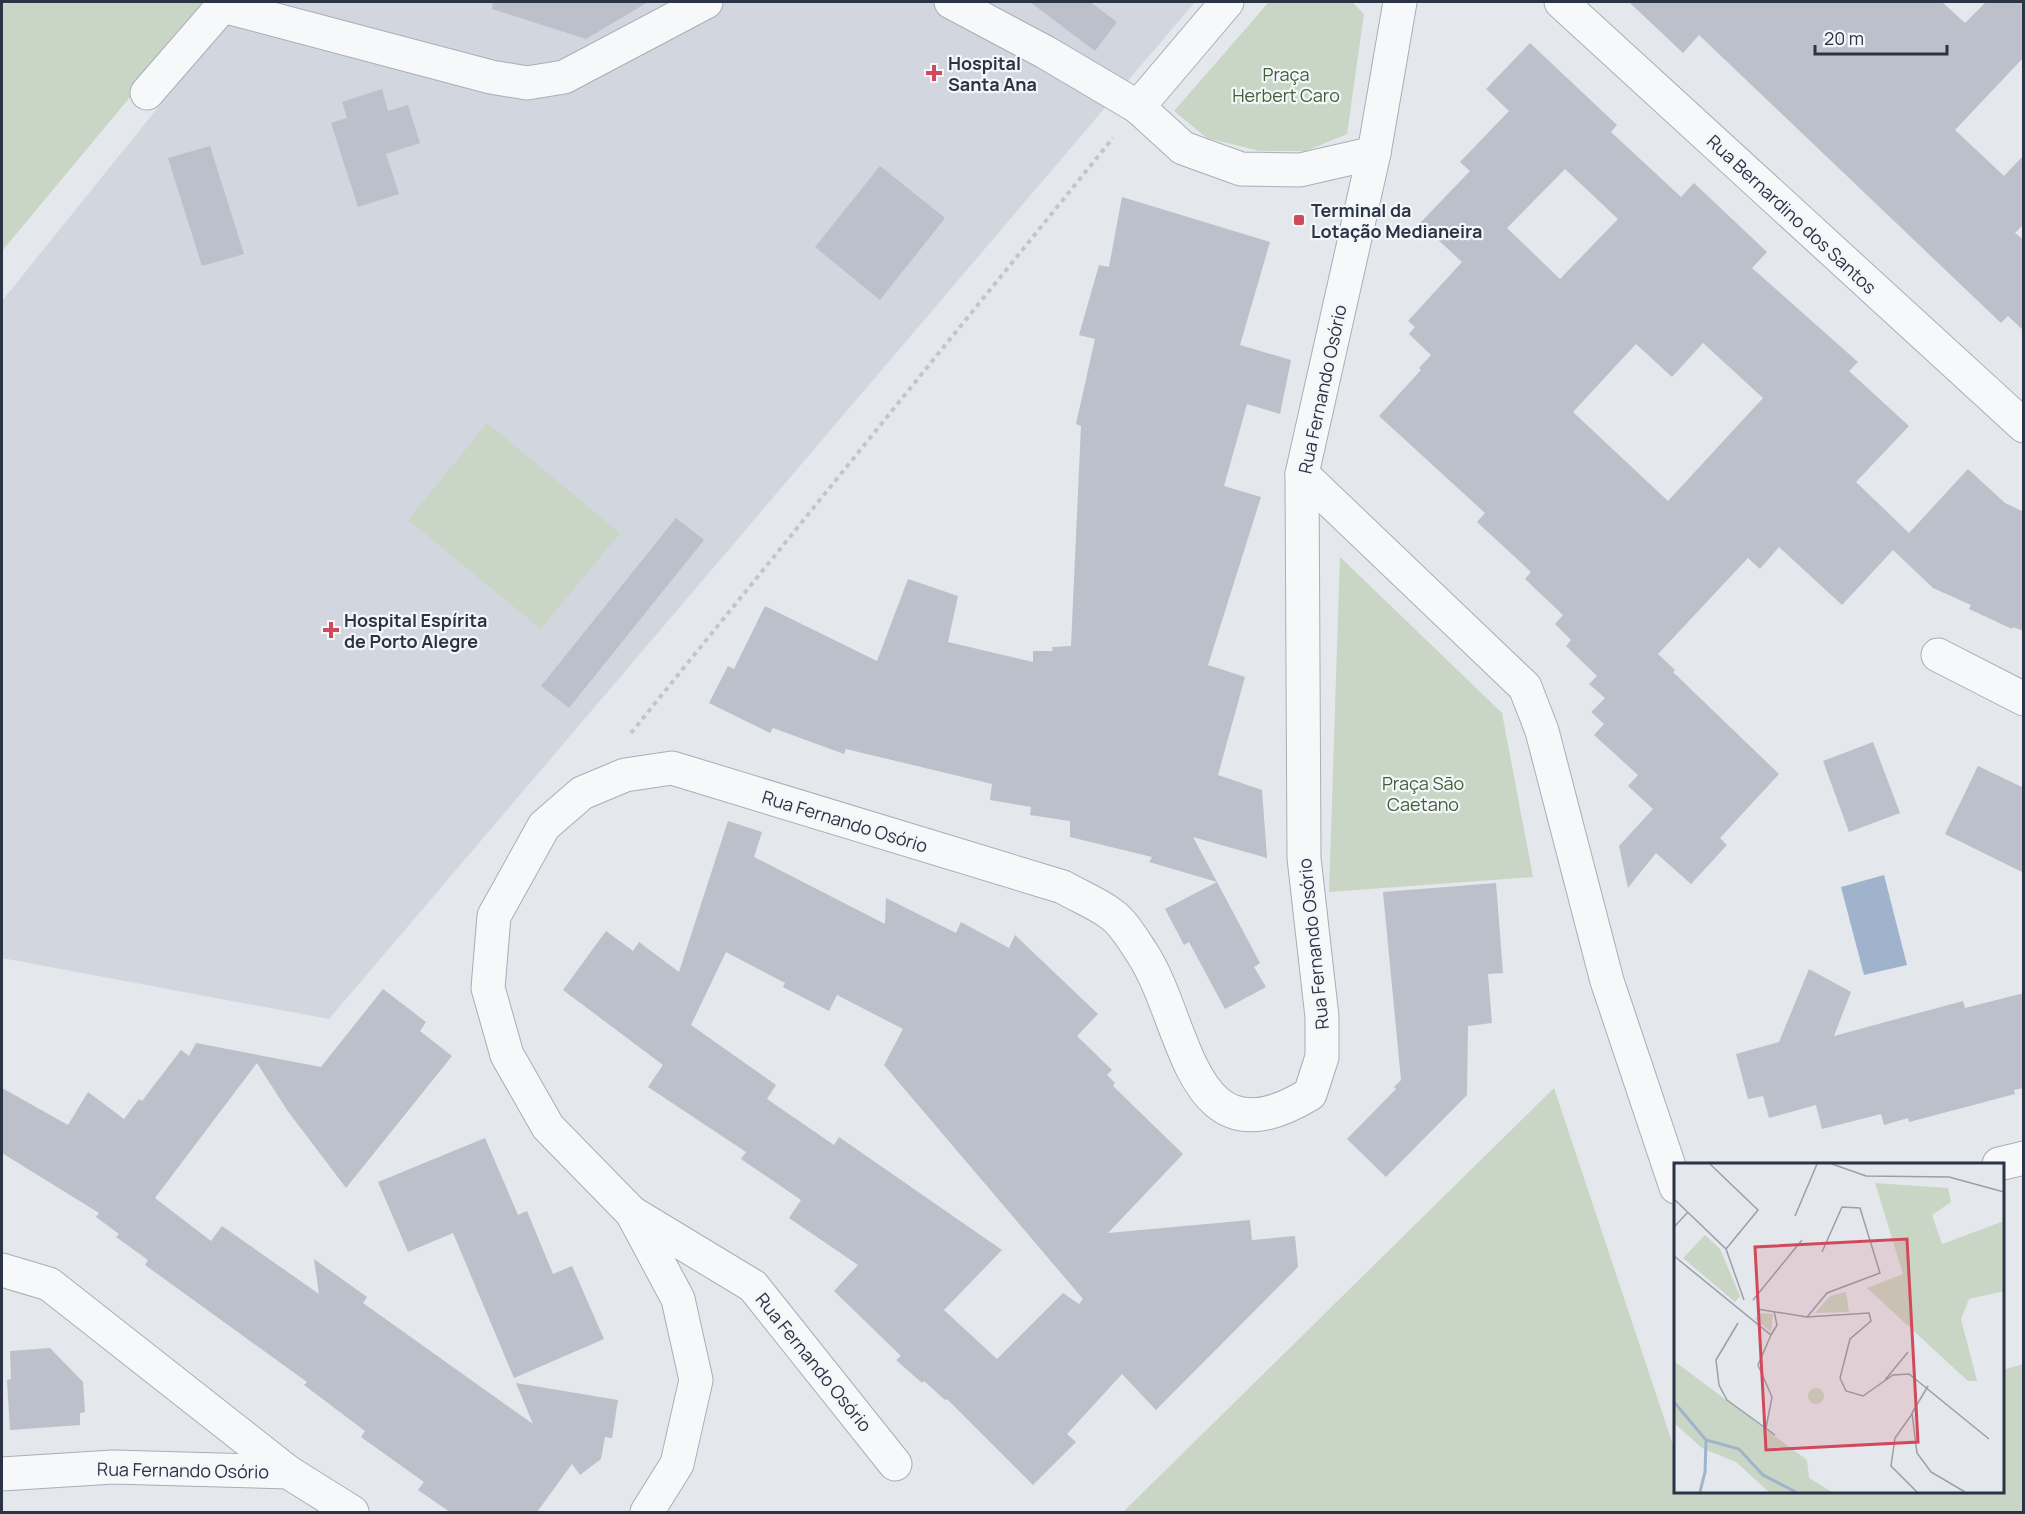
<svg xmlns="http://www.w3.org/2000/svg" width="2025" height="1514" viewBox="0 0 2025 1514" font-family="Manrope,sans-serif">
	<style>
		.built { fill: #d2d6de }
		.green { fill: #c9d6c5 }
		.water { fill: #9fb4cc }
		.building { fill: #bbc0ca; fill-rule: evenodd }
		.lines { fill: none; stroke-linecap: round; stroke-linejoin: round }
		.minor-casing { stroke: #a9aeb7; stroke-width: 35 }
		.path { stroke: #c2c5cb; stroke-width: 4; stroke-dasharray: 4.5 4.5; stroke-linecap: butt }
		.minor { stroke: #f7f8fa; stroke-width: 33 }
		.poi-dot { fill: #d1495b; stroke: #f4f6f9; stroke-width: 2 }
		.labels { text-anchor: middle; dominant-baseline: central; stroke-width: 4.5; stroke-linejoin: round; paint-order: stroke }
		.poi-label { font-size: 18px; font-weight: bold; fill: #2b3445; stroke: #f4f6f9; text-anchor: start }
		.park-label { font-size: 18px; fill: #3f6138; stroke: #f4f6f9 }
		.street-label { font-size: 18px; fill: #2b3445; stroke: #f4f6f9 }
		.inset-river { fill: none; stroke: #9fb4cc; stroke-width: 3 }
		.inset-road { fill: none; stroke: #9a9fa9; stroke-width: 1.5 }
		.view { fill: #d1495b; fill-opacity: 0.15; stroke: #d1495b; stroke-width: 3 }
		.inset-edge { fill: none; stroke: #2b3445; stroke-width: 3 }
	</style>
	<rect width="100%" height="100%" fill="#e4e7ec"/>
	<polygon class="built" points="243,2 1195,2 329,1019 2,958 2,301"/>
	<g class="green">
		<polygon points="2,2 209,2 2,251"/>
		<polygon points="1269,2 1352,2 1364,14 1347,134 1306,151 1260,151 1207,138 1174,111"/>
		<polygon points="487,423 620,533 541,629 408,520"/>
		<polygon points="1340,557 1502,713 1533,877 1329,892"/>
		<polygon points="1554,1088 1675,1451 1676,1492 2002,1492 2003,1370 2023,1364 2023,1512 1123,1512"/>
	</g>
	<polygon class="water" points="1884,875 1907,965 1864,975 1841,887"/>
	<g class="building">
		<polygon points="493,2 648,2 586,39 492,9"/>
		<polygon points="1030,2 1090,2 1117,22 1095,51"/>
		<polygon points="1629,2 1942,2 1965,23 1986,2 2024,2 2024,57 1955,130 2004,176 2024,155 2024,224 2015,233 2024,240 2024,331 2008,316 2001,323 1699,35 1683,53"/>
		<path d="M1530,43l87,82 -6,7 70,65 13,-14 73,69 -15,16 106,94 -9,9 60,55 -53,56 53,51 59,-64 37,34 19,9v119l-11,-4 -1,2 -43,-20 2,-4 -38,-17 -40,-38 -51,55 -63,-58 -19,22 -12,-11 -90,96 17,16 -2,2 106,102 -59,64 7,7 -36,39 -35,-31 -28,35 -9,-42 34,-37 -25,-23 10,-11 -44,-40 10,-11 -13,-12 14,-14 -16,-14 8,-8 -31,-30 5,-6 -16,-16 8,-9 -38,-36 6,-7 -54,-50 8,-9 -106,-97 42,-46 -2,-2 12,-13 -22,-21 6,-7 -7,-6 54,-59 -42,-39 50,-52 -10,-9 49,-51 -23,-22zM1565,169l53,50 -58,60 -53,-51zM1703,343l60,55 -95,103 -95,-89 63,-68 36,33z"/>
		<polygon points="382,89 388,111 408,105 420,143 386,154 399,194 358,207 331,123 347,118 342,102"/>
		<polygon points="210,146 244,254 202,266 168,158"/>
		<polygon points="880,166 945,218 880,300 815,247"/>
		<polygon points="1122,197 1270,242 1240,345 1291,360 1280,414 1247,404 1224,486 1261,497 1208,665 1245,677 1218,775 1262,790 1267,858 1193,837 1217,882 1149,862 1152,857 1070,837 1070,821 1030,815 1031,807 990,800 992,784 846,749 844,754 773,728 770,733 709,703 728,666 734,669 765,606 877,661 908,579 958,596 948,642 1033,662 1033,651 1053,651 1052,647 1071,646 1081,426 1076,424 1095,339 1079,335 1099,265 1109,267"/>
		<polygon points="676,518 704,540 569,708 541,686"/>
		<polygon points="1873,742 1900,813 1849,832 1823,761"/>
		<polygon points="1978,766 2024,788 2024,873 1945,834"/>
		<path d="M728,821l34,11 -8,25 131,67 1,-26 70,35 5,-11 48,26 6,-13 83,79 -21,22 35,34 -5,5 8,8 -2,3 70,68 -75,79 142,-13 2,20 43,-4 3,31 -142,143 -34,-36 -55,60 9,8 -43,43 -86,-86 -2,1 -21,-19 -2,2 -26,-23 5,-4 -67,-65 24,-26 -69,-47 12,-18 -60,-41 5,-7 -98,-65 15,-22 -100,-75 43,-59 27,20 6,-9 40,30zM726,952l59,31 -2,4 46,24 8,-16 66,34 -19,36 199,234 -4,5 -16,-11 -66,66 -53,-49 58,-60 -163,-113 -5,8 -67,-46 9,-14 -85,-60z"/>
		<polygon points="1217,882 1260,963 1254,967 1266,987 1225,1009 1189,942 1184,945 1165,909"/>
		<polygon points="1496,883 1503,973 1488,974 1492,1023 1468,1026 1467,1095 1386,1177 1347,1139 1396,1089 1394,1087 1401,1080 1383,892"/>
		<polygon points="1809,969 1851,992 1834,1036 1963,1001 1965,1008 2024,993 2024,1088 2014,1090 2015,1094 1909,1122 1908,1118 1884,1125 1881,1114 1822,1129 1816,1105 1769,1118 1763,1096 1748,1099 1736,1054 1779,1042"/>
		<polygon points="383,989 426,1022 420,1031 452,1056 346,1188 287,1110 257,1063 155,1198 211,1241 222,1226 319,1294 314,1259 367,1297 363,1303 533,1424 516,1383 618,1400 612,1438 605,1437 601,1459 580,1475 572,1464 537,1512 450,1512 418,1490 424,1482 361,1437 365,1431 304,1385 307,1382 145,1265 148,1260 116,1237 119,1234 96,1217 99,1213 2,1153 2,1088 68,1125 88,1092 124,1119 139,1099 142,1101 181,1050 189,1056 196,1043 321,1067"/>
		<polygon points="485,1138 518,1215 527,1211 553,1274 572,1266 604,1339 514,1378 453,1233 408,1252 378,1182"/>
		<polygon points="50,1348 83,1382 85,1412 80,1413 80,1425 10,1430 7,1380 11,1379 10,1351"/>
	</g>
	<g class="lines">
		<g class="minor-casing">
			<g id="minor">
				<polyline points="951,2 1045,52 1138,107"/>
				<polyline points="1227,2 1138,107 1183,148 1241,169 1300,170 1374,153"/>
				<polyline points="1561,2 2024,426"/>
				<polyline points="223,6 491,77 527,83 564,77 706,2"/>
				<polyline points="147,93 226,2"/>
				<polyline points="1302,474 1525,687 1542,731 1607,981 1676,1187"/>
				<polyline points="1938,655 2024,699"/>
				<polyline points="1999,1164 2024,1158"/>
				<polyline points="634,1214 753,1286 895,1464"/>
				<polyline points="2,1270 49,1284 288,1472"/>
				<polyline points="2,1474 113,1467 288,1472 352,1512"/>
				<path d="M647,1512l30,-48 19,-84 -18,-81 -46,-86 -84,-86 -41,-72 -19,-67 6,-72 50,-90 38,-33 43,-18 47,-7 391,119c15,9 34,16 48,27 12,8 23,27 31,39 46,70 46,216 168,141l12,-37v-40l-18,-159 -2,-384 72,-321 26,-151"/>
			</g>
		</g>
		<polyline class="path" points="631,733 1113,138"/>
		<use href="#minor" class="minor"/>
	</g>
	<g class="poi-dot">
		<path d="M931 64h6v6h6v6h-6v6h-6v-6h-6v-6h6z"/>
		<rect x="1293" y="214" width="12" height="12" rx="3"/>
		<path d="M328 621h6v6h6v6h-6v6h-6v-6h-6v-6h6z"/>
	</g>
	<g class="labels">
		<g class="poi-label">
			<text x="948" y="63">Hospital<tspan x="948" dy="21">Santa Ana</tspan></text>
			<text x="1311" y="210">Terminal da<tspan x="1311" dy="21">Lotação Medianeira</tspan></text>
			<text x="344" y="620">Hospital Espírita<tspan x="344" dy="21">de Porto Alegre</tspan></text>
		</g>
		<g class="park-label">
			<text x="1286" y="74">Praça<tspan x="1286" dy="21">Herbert Caro</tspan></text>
			<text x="1423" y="783">Praça São<tspan x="1423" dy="21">Caetano</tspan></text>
		</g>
		<g class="street-label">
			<text transform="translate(1792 214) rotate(43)">Rua Bernardino dos Santos</text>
			<text transform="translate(1322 389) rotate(-78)">Rua Fernando Osório</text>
			<text transform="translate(845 821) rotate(17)">Rua Fernando Osório</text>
			<text transform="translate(1313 944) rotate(-96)">Rua Fernando Osório</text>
			<text transform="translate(814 1362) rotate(51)">Rua Fernando Osório</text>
			<text transform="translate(183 1470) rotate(1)">Rua Fernando Osório</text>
		</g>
	</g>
	<g transform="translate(1674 1163)">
		<rect width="330" height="330" fill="#e4e7ec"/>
		<path d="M201,20l73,5 3,14 -19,13 10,29 62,-23v70l-35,8 -8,20 16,62h-9l-101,-93 36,-14zM31,72l15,14 20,47 -5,6 -52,-44zM172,129l3,20 -34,1 15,-17zM86,150l13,1 -2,18 -16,-13zM0,198l133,99 2,18 23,14h-63l-33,-30 -34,-14 -28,-25zM134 233a8 8 0 1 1 16 0a8 8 0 1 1-16 0Z" fill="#c9d6c5"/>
		<path class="inset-river" d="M0,239l32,38 33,9 24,26 33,17M26,329l5,-20 1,-31"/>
		<path class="inset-road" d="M36,1l48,46 -32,39M158,1l34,12 83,1 55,15M0,36l52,50 18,51M121,53l22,-52M0,64l14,-15M0,93l97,79 6,-10 -3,-14M79,137l49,-60M83,146l50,8 62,-4 2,8 -21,18 -10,39 6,13 17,5 30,-21 16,-1 80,65M133,154l20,-24 53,-20 -20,-65 -18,-1 -20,45M64,160l-22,37 3,25 8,15 48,35M211,217l23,-28M254,223l-16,27 5,40 14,19 34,20M238,251l-17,24 -4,28 26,26M92,265l6,-31 -14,-32 13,-30"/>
		<path class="view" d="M233,76l11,203 -152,8 -11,-203z"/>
		<rect width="330" height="330" class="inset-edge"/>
	</g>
	<rect width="2025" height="1514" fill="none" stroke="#2b3445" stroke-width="6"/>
	<path d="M1815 45v9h132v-9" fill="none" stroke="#2b3445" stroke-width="3"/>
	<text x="1824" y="45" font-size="18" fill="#2b3445" stroke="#f4f6f9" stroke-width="4.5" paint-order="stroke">20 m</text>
</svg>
